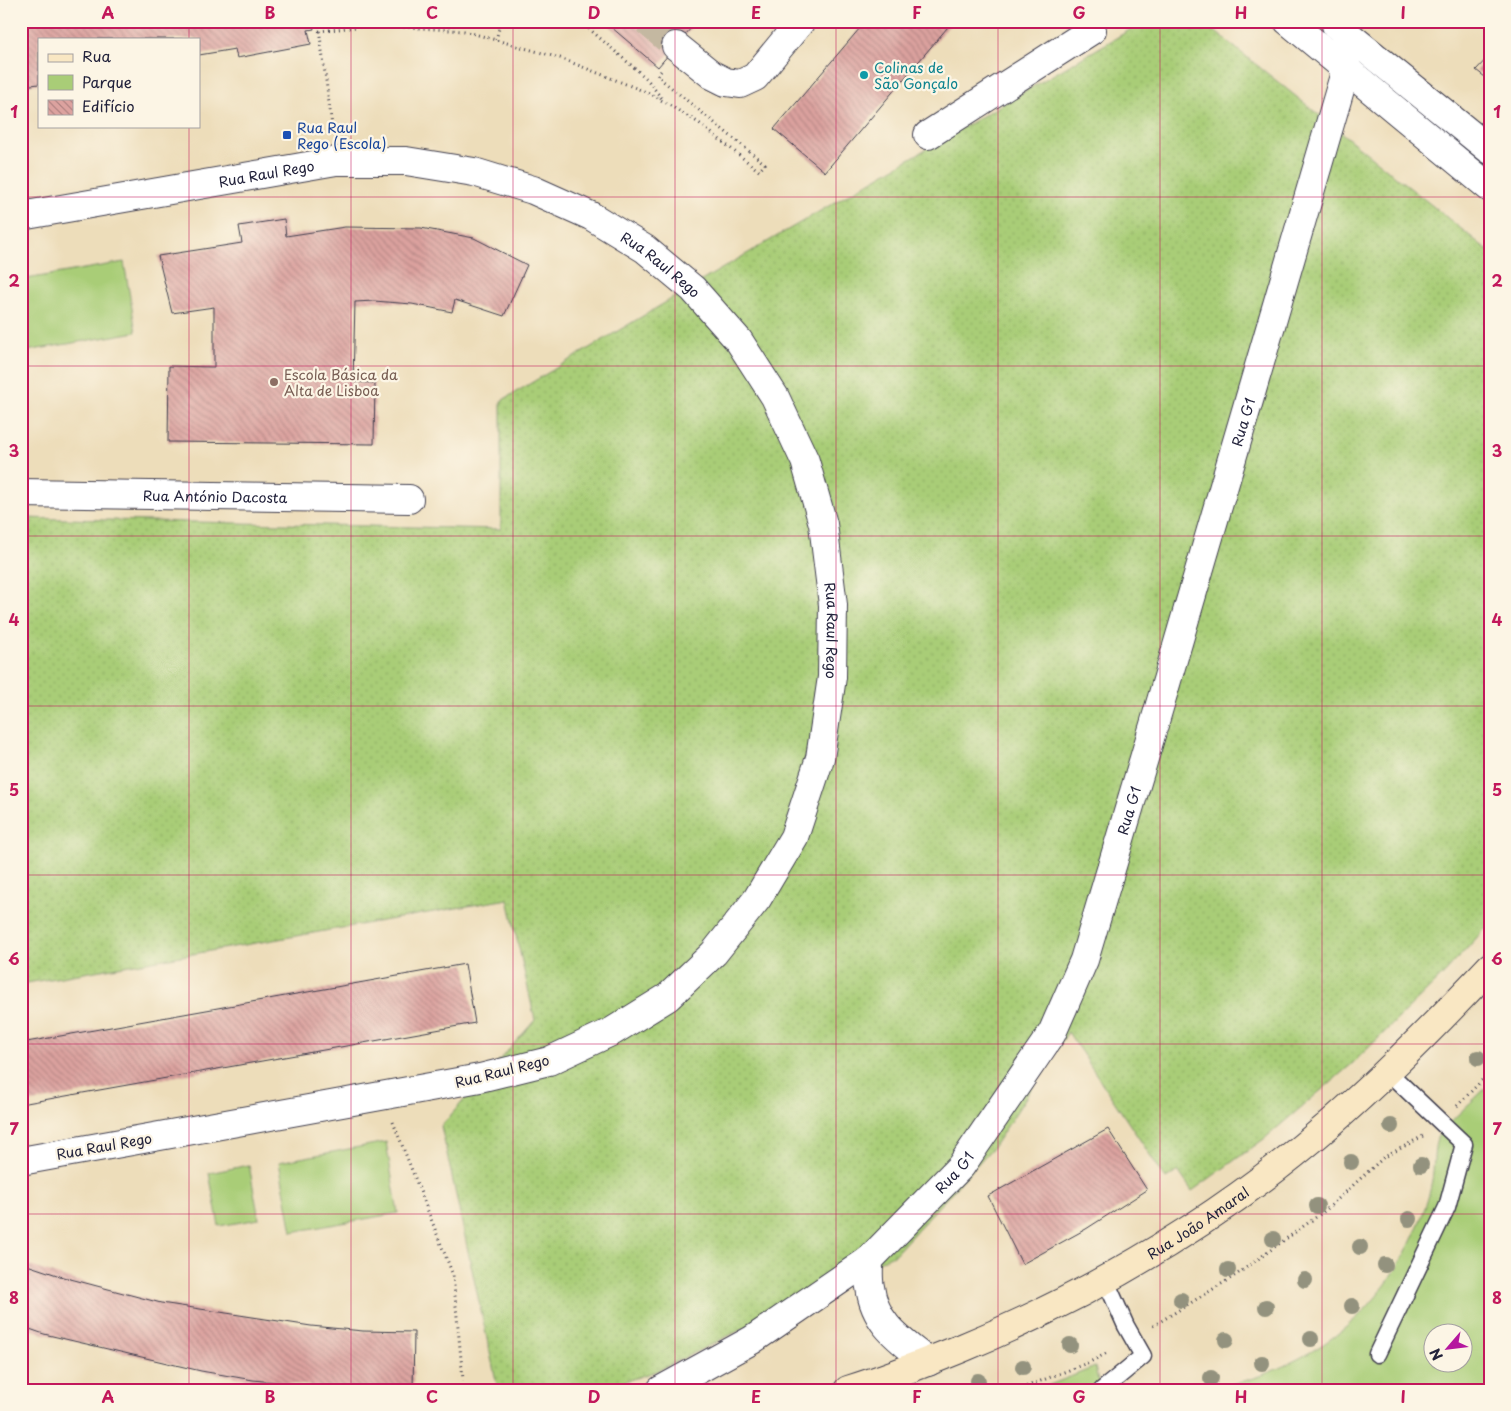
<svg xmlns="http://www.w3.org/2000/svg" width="1511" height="1411" viewBox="0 0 1511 1411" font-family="'Playpen Sans',sans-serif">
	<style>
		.grass { fill: url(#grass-dots); stroke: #667859 }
		.park { fill: #a9cd77; stroke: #667859; fill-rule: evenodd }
		.building { fill: url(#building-back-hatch) }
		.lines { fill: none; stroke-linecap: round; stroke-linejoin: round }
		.street-tunnel { stroke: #c4b8a1; stroke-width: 28; stroke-dasharray: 28 14; stroke-linecap: butt }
		.lane-casing { stroke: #403e4e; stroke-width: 19 }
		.street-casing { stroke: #403e4e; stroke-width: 30 }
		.secondary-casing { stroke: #403e4e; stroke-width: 30 }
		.path { stroke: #403e4e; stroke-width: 3; stroke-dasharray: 1 4; stroke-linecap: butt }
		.lane { stroke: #fff; stroke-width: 16 }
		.street { stroke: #fff; stroke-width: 28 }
		.secondary { stroke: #f9e7c3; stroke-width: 28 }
		.tree { fill: #93927e }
		.grid { fill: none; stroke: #c2185b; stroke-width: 1; stroke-opacity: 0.55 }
		.culture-dot { fill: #0f9aa8; stroke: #fcf5e5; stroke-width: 2 }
		.transit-dot { fill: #1a4fb4; stroke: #fcf5e5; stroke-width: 2 }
		.education-dot { fill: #8d6e63; stroke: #fcf5e5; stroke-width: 2 }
		.labels { text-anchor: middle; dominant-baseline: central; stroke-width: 4.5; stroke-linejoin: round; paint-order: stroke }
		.culture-label { font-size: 14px; fill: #0d838f; stroke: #fcf5e5; text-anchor: start }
		.transit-label { font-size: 14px; fill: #164399; stroke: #fcf5e5; text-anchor: start }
		.street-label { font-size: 14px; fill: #22223b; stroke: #fcf5e5 }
		.education-label { font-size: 14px; fill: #785e54; stroke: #fcf5e5; text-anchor: start }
		.neatline { fill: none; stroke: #c2185b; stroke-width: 2 }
		.grid-label { font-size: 16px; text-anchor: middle; font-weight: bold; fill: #c2185b }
	</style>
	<defs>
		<pattern id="grass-dots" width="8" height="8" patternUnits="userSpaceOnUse" patternTransform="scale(1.25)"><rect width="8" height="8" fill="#a9cd77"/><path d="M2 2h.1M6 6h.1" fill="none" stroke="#91b068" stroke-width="1.8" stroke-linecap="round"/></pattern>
		<pattern id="building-back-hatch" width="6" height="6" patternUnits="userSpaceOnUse" patternTransform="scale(1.25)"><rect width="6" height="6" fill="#dca29f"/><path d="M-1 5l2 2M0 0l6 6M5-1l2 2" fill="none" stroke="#b28483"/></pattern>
	</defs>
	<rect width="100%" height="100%" fill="#fcf5e5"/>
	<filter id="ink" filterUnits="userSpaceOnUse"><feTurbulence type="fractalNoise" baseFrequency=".02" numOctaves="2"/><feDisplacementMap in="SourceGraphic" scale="10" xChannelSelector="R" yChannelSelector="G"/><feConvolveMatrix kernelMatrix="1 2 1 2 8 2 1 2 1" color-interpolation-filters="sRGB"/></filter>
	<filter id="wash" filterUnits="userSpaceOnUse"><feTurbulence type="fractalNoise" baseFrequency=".0096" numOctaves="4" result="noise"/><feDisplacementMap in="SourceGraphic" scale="20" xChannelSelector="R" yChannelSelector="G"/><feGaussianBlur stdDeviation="1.12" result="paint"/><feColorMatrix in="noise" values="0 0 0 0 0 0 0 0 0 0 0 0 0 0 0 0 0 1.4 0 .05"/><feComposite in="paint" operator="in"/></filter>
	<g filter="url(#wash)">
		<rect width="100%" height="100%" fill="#edddba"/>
		<polygon class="grass" points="1145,21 1202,21 1490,252 1490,923 1444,974 1353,1063 1264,1139 1192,1191 1178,1171 1166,1179 1068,1032 995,1145 895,1254 657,1371 598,1390 498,1390 441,1126 535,1020 508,899 21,984 21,518 501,529 501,401 738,259"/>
		<g class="park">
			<polygon points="124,262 136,332 21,352 21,280"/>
			<path d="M1490,1084v306h-284c16,-4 33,-7 48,-12 84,-30 136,-79 168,-162 5,-13 10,-30 11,-44 1,-10 1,-25 4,-34 2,-7 45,-46 53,-54zM1434,1334h30v30h-30z"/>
			<polygon points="386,1142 398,1213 292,1232 279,1162"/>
			<polygon points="249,1165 259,1219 219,1226 209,1173"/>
			<polygon points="1095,1367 1100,1390 1037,1390"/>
		</g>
		<g id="blocks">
			<g class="building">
				<polygon points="34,21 312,21 314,29 308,30 311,44 237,58 235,49 199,55 199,39 39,39 39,84 23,86 25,94 21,95 21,23"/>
				<polygon points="604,21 697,21 658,67"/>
				<polygon points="866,21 953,21 825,172 774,129"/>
				<polygon points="1490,55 1490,81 1476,70"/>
				<polygon points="284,219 286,236 345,227 421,228 474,238 527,265 504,316 455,300 452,312 412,304 374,301 355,302 353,382 375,383 374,444 168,442 169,366 214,367 214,307 172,313 158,256 242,243 239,226"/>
				<polygon points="465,964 475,1023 21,1104 21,1043"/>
				<polygon points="1108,1129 1147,1190 1086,1229 1022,1264 988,1196"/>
				<polygon points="21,1263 63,1277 161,1303 311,1326 363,1331 414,1332 413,1390 352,1390 253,1380 201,1371 44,1334 21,1326"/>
			</g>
		</g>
	</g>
	<g filter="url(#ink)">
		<use href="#blocks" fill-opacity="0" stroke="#403e4e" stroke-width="1"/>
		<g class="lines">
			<polyline class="street-tunnel" points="646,21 676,46"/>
			<g class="lane-casing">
				<g id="lane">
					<polyline points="1377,1354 1447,1207 1464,1144 1388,1072"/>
					<polyline points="1102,1390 1143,1356 1126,1326 1105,1279"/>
				</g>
			</g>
			<g class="street-casing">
				<g id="street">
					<polyline points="1288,21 1490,188"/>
					<polyline points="1336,25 1490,150"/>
					<polyline points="676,46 712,75 726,82 740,84 755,77 801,21"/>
					<polyline points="928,135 1092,30"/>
					<path id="s1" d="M21,216l315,-55h70l68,11 59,18 58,26 54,33 48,40 46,52 36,56 30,64 18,63 10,81 -1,72 -12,81 -26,79 -37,62 -43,54 -46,44 -55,34 -64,30 -69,17 -459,83"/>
					<path id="s2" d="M21,493l388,6"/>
					<path d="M869,1260c0,9 -1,19 1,27 5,38 31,53 58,75"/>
					<path id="s3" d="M661,1390l91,-50 117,-80 92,-94 91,-133 32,-73 67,-225 195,-666 -1,-48"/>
				</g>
			</g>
			<g class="secondary-casing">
				<g id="secondary">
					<path id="s4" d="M848,1390c39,-12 77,-27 114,-42 133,-55 260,-130 369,-225 56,-49 108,-102 159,-156"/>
				</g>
			</g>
			<g class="path">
				<polyline points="318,21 333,133"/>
				<polyline points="490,21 500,27"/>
				<polyline points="592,21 587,27 647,79 662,99"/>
				<polyline points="319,31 376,25 464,31 560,58 651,94 699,123 759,171 765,164 657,76 661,71"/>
				<polyline points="496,40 501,21"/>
				<polyline points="1457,1106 1490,1072"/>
				<polyline points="393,1122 453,1275 464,1390"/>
				<polyline points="1153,1326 1236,1275 1326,1210 1383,1158 1423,1136"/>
				<polyline points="1017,1390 1090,1362 1107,1353"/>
			</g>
			<use href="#lane" class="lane"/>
			<use href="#street" class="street"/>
			<use href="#secondary" class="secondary"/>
		</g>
		<g class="tree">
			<circle cx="1478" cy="1058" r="8"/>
			<circle cx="1391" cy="1126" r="8"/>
			<circle cx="1351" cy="1162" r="8"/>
			<circle cx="1421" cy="1165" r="8"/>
			<circle cx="1317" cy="1206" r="8"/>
			<circle cx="1409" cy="1219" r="8"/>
			<circle cx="1273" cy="1239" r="8"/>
			<circle cx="1360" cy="1247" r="8"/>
			<circle cx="1385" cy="1265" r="8"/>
			<circle cx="1228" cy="1270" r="8"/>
			<circle cx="1305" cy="1280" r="8"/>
			<circle cx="1181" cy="1300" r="8"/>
			<circle cx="1352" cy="1306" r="8"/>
			<circle cx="1266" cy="1307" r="8"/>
			<circle cx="1311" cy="1339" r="8"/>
			<circle cx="1226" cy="1340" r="8"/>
			<circle cx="1070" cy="1345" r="8"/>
			<circle cx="1262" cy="1363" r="8"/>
			<circle cx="1023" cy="1367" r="8"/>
			<circle cx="1211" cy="1378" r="8"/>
			<circle cx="978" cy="1381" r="8"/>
		</g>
	</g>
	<path class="grid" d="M189,21v18M351,21v1369M513,21v1369M675,21v1369M836,21v1369M998,21v1369M1160,21v1369M1322,21v1369M189,126v1264M21,197h1469M21,366h1469M21,536h1469M21,706h1469M21,875h1469M21,1044h1469M21,1214h1469"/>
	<circle class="culture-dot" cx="864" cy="75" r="5"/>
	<rect class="transit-dot" x="282" y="130" width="10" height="10" rx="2.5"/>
	<circle class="education-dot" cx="274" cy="382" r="5"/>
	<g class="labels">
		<g class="culture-label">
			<text x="874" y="67">Colinas de<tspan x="874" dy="16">São Gonçalo</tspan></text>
		</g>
		<g class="transit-label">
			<text x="297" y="127">Rua Raul<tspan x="297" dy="16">Rego (Escola)</tspan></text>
		</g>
		<g class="street-label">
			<text stroke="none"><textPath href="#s1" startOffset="249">Rua Raul Rego</textPath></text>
			<text stroke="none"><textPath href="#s1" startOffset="669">Rua Raul Rego</textPath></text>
			<text stroke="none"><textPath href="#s3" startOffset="1179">Rua G1</textPath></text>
			<text stroke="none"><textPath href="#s2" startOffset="194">Rua António Dacosta</textPath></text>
			<text stroke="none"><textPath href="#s1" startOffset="1089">Rua Raul Rego</textPath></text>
			<text stroke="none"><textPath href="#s3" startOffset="774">Rua G1</textPath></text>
			<text transform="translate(502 1071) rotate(-14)">Rua Raul Rego</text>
			<text transform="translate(104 1146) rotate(-10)">Rua Raul Rego</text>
			<text stroke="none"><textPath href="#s3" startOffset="368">Rua G1</textPath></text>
			<text stroke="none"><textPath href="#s4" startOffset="389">Rua João Amaral</textPath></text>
		</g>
		<g class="education-label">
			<text x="284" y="374">Escola Básica da<tspan x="284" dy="16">Alta de Lisboa</tspan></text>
		</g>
	</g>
	<rect width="1511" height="1411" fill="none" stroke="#fcf5e5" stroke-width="55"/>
	<rect x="38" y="38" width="162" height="90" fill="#fcf5e5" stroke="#a5a1a1"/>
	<rect x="48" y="54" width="25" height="8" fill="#f9e7c3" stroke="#a5a1a1"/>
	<text x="82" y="62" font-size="15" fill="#22223b">Rua</text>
	<rect x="48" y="75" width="25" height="15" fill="#a9cd77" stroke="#a5a1a1"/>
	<text x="82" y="88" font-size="15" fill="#22223b">Parque</text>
	<rect x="48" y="100" width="25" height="15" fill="url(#building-back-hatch)" stroke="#a5a1a1"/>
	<text x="82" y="112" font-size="15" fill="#22223b">Edifício</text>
	<g transform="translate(1448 1348) rotate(242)"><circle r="24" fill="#fcf5e5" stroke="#a5a1a1"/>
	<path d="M0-4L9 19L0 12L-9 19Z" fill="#b5179e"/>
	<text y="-8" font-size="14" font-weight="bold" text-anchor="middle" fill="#22223b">N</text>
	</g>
	<rect x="28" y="28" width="1456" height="1356" class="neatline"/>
	<g class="grid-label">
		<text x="108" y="19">A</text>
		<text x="270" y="19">B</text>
		<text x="432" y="19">C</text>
		<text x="594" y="19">D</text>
		<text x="756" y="19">E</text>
		<text x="917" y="19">F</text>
		<text x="1079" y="19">G</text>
		<text x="1241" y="19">H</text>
		<text x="1403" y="19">I</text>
		<text x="14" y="118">1</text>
		<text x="1497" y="118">1</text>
		<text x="14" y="287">2</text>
		<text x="1497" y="287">2</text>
		<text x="14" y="457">3</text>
		<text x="1497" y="457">3</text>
		<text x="14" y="626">4</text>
		<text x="1497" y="626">4</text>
		<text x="14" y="796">5</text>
		<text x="1497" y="796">5</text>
		<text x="14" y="965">6</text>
		<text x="1497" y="965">6</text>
		<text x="14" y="1135">7</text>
		<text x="1497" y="1135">7</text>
		<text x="14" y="1304">8</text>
		<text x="1497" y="1304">8</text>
		<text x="108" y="1403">A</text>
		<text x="270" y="1403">B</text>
		<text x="432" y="1403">C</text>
		<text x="594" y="1403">D</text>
		<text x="756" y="1403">E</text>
		<text x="917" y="1403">F</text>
		<text x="1079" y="1403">G</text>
		<text x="1241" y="1403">H</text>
		<text x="1403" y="1403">I</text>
	</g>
</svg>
